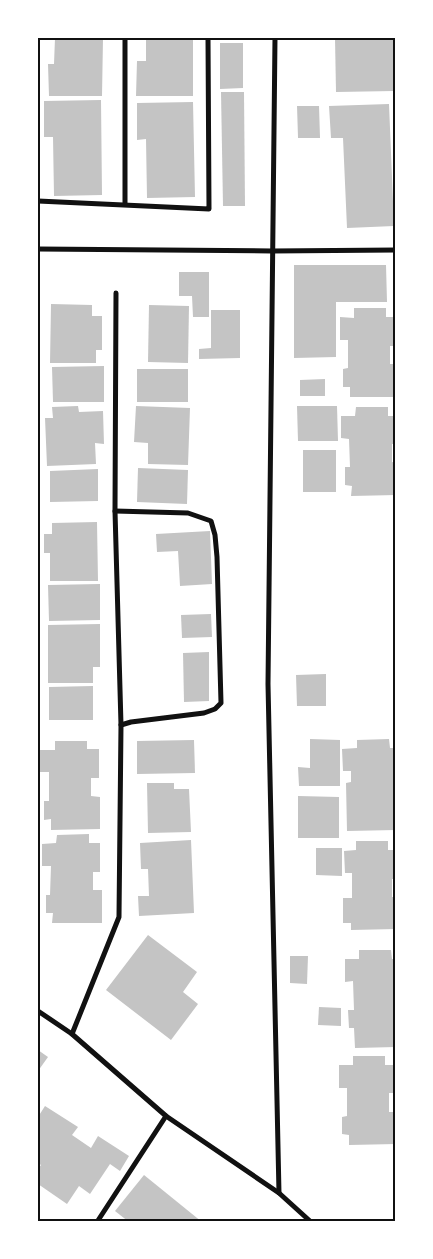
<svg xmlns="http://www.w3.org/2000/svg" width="433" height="1259" viewBox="0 0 433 1259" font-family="'Sofia Sans Condensed',sans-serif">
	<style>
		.building { fill: #c4c4c4 }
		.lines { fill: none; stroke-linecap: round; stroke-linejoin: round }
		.minor { stroke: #111; stroke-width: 5 }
		.neatline { fill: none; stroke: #111; stroke-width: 2 }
	</style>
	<rect width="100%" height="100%" fill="#fff"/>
	<g class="building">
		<polygon points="55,38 103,38 102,96 49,96 48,64 54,64"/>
		<polygon points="146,38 193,38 193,96 136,96 137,61 146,61"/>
		<polygon points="335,38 394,38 394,91 336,92"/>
		<polygon points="220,43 243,43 243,88 220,89"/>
		<polygon points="221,92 244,92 245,206 223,206"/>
		<polygon points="101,100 102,195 54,196 53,137 44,137 44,101"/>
		<polygon points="193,102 195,197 147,198 146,139 137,140 137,103"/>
		<polygon points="389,104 394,226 347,228 343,138 331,138 329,106"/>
		<polygon points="297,106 319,106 320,138 298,138"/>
		<polygon points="294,265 386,265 387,302 336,302 336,357 294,358"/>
		<polygon points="179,272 209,272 209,317 193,317 192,296 179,296"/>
		<polygon points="51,304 92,305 92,316 102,316 102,350 96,350 96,363 50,363"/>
		<polygon points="149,305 189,306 188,363 148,362"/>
		<polygon points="354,308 386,308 386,317 396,317 396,346 390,346 390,364 396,364 396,397 350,397 350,387 343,387 343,369 348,368 348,340 340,340 340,317 354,318"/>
		<polygon points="211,310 240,310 240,358 199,359 199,349 211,348"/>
		<polygon points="104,366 104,402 53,402 52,367"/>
		<rect x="137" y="369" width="51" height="33"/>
		<polygon points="325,379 325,396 300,396 300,380"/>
		<polygon points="78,406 79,412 103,411 104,444 95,443 96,464 47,466 45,418 53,418 52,407"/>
		<polygon points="136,406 190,408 188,465 148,464 148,443 134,442"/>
		<polygon points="297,406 337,406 338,441 298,441"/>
		<polygon points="356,407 388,407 388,416 396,416 396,444 392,444 392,462 396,463 396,495 351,496 352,486 345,485 345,467 350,467 349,439 341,438 341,416 355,416"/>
		<rect x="303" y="450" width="33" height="42"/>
		<polygon points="138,468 188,470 187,504 137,502"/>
		<polygon points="98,469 98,501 50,502 50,471"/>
		<polygon points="97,522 98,581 50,581 50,553 44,553 44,534 52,534 52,523"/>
		<polygon points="210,531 212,584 180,586 178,551 157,552 156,534"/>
		<polygon points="100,584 100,620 49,621 48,585"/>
		<polygon points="211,614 212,637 182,638 181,615"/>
		<polygon points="100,624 100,667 93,667 93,683 48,683 48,625"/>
		<polygon points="209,652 209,701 184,702 183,653"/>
		<polygon points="326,674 326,706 297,706 296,675"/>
		<polygon points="93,686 93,720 49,720 49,687"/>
		<polygon points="310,739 340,740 340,786 299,786 298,767 310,768"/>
		<polygon points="389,739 390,748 396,748 396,776 393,776 393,794 396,794 396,830 347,831 346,783 351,782 351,771 343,771 342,749 357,748 357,740"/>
		<polygon points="194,740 195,773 137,774 137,741"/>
		<polygon points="55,741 87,741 87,749 99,749 99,778 91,778 91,796 100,797 100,829 51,830 51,819 44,820 44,801 49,801 49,772 40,772 40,750 55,750"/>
		<polygon points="147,783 174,783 174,789 189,789 191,832 148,833"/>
		<polygon points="298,796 339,797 339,838 298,838"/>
		<polygon points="89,834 89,843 100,843 100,872 93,872 93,890 102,890 102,923 52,923 53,913 46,913 46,895 50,895 51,866 42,866 42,844 56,843 57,835"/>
		<polygon points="191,840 194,913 139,916 138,896 149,896 148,869 141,869 140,843"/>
		<polygon points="356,841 388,841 388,850 396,850 396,879 392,879 392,897 396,897 396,929 351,930 351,923 343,923 343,898 352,898 352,873 345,873 344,851 356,850"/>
		<polygon points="316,848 342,848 342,876 316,875"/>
		<polygon points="148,935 197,972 183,992 198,1004 171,1040 106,990"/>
		<polygon points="359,950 391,950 392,959 395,959 396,1047 355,1048 354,1028 349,1028 348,1010 354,1010 353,981 345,982 345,959 359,959"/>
		<polygon points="290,956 308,956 307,984 290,983"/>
		<polygon points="319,1007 341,1008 341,1026 318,1025"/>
		<polygon points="38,1050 48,1057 38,1071"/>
		<polygon points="353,1056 385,1056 385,1065 396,1065 396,1093 389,1093 389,1112 396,1112 396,1144 349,1145 349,1135 342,1134 342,1117 347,1116 347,1088 339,1088 339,1065 353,1065"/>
		<polygon points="45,1106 78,1127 72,1135 91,1148 98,1136 129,1156 120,1171 110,1164 90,1194 79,1186 67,1204 38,1184 38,1169 41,1165 38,1163 38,1132 39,1130 38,1130 38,1117"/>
		<polygon points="144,1175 202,1222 129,1222 115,1211"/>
	</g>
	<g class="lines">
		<g class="minor">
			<polyline points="125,38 125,204"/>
			<polyline points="275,38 268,684 279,1193"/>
			<polyline points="38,201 209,209 208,38"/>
			<polyline points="38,249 272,251 396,250"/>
			<polyline points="115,511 188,513 211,521 215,535 217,557 221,703 215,709 204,713 131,722 121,725"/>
			<polyline points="38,1011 72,1034 166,1116 279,1193 311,1222"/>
			<polyline points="72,1034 119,917 121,725 115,511 116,293"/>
			<polyline points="97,1222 166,1116"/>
		</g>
	</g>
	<rect width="433" height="1259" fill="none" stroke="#ffffff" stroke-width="78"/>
	<rect x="39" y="39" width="355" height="1181" class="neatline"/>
</svg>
